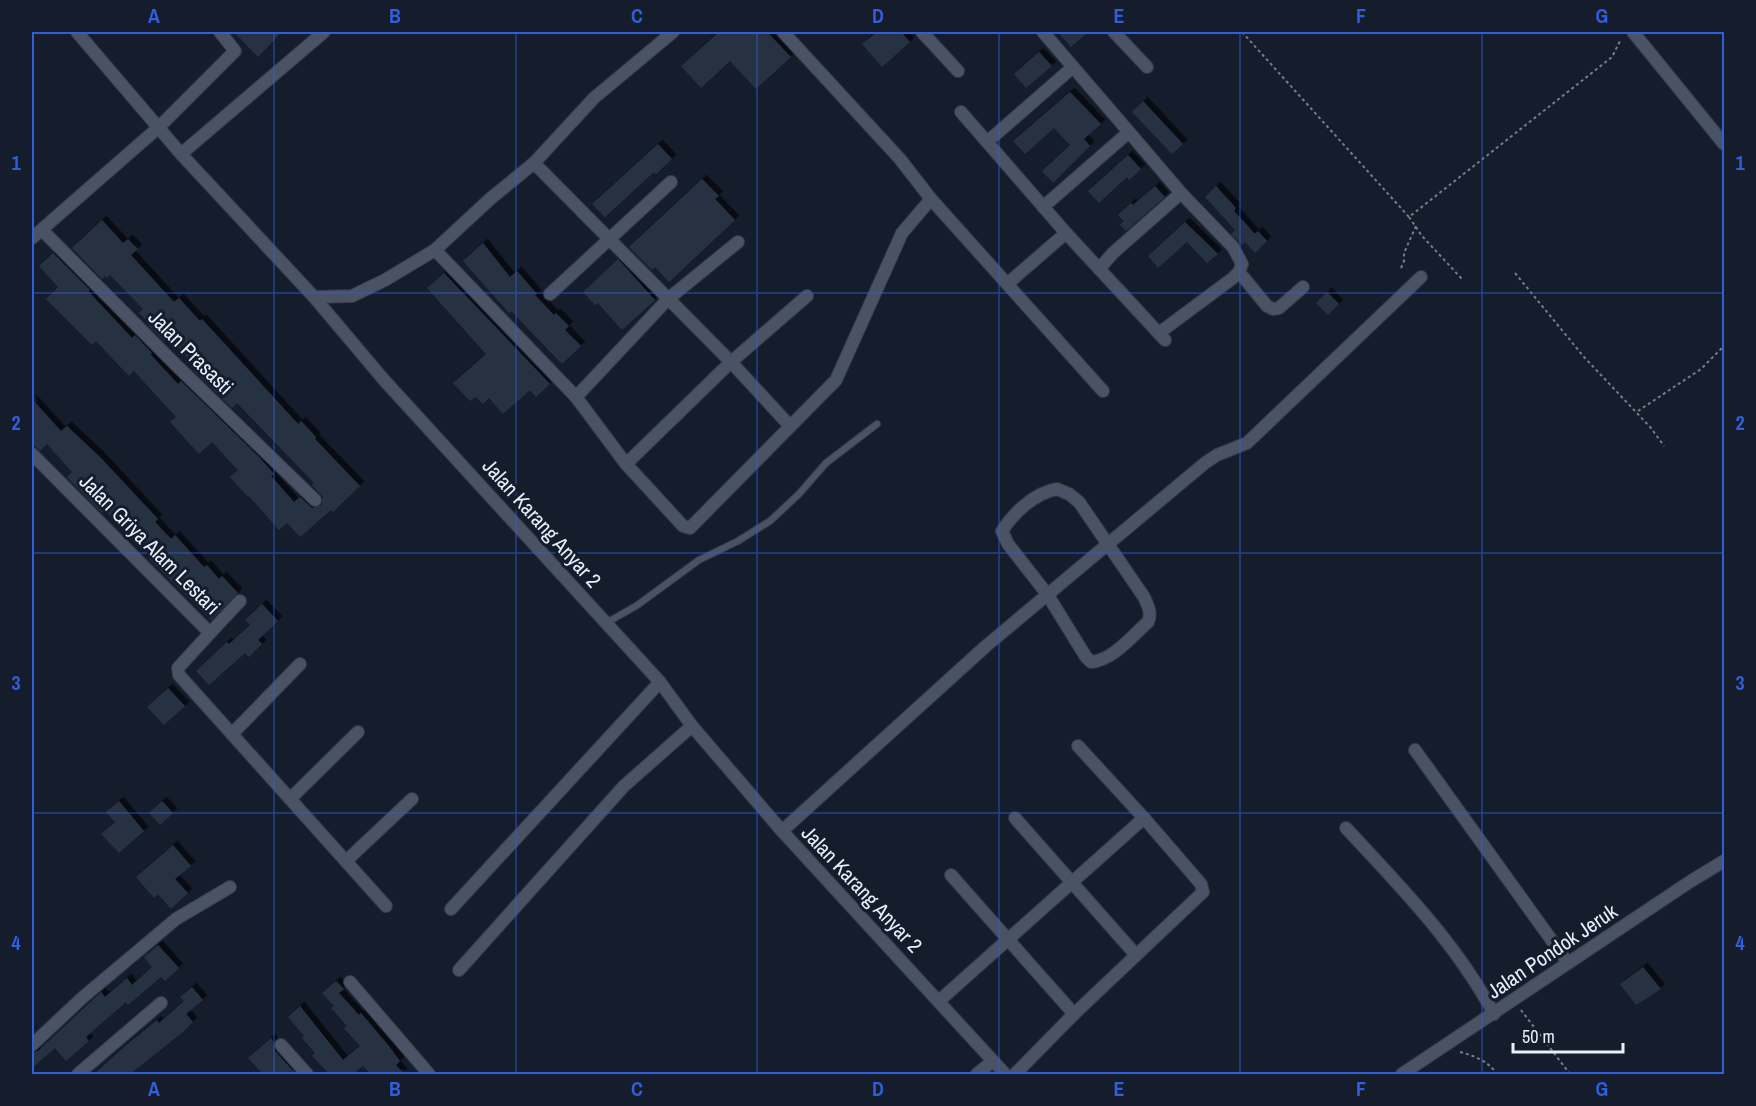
<svg xmlns="http://www.w3.org/2000/svg" width="1756" height="1106" viewBox="0 0 1756 1106" font-family="'Archivo Narrow',sans-serif">
	<style>
		.building { fill: #283243; filter: url(#shadow) }
		.lines { fill: none; stroke-linecap: round; stroke-linejoin: round }
		.lane-casing { stroke: #353a47; stroke-width: 8 }
		.street-casing { stroke: #353a47; stroke-width: 14 }
		.path { stroke: #757c8a; stroke-width: 2; stroke-dasharray: 3 3; stroke-linecap: butt }
		.lane { stroke: #495365; stroke-width: 6 }
		.street { stroke: #495365; stroke-width: 12 }
		.grid { fill: none; stroke: #315edb; stroke-width: 1.5; stroke-opacity: 0.55 }
		.labels { text-anchor: middle; dominant-baseline: central; stroke-width: 6; stroke-linejoin: round; paint-order: stroke }
		.street-label { font-size: 21px; fill: #e8effa; stroke: #151d2d }
		.neatline { fill: none; stroke: #315edb; stroke-width: 2 }
		.grid-label { font-size: 20px; text-anchor: middle; font-weight: bold; fill: #315edb }
	</style>
	<defs>
		<filter id="shadow"><feDropShadow dx="4.5" dy="-4.5" stdDeviation="0" flood-color="#0009"/></filter>
	</defs>
	<rect width="100%" height="100%" fill="#151d2d"/>
	<g class="building">
		<polygon points="234,32 282,32 258,57"/>
		<polygon points="719,32 767,32 791,57 756,89 730,61 701,88 681,66"/>
		<polygon points="877,32 901,32 910,42 882,67 862,44"/>
		<polygon points="1058,32 1088,32 1071,47"/>
		<polygon points="1039,52 1052,66 1026,88 1014,74"/>
		<polygon points="1070,92 1101,124 1084,139 1090,146 1053,183 1042,171 1070,145 1054,128 1025,154 1013,141"/>
		<polygon points="1143,101 1183,144 1172,154 1132,112"/>
		<polygon points="658,144 672,159 656,174 654,172 605,217 592,204"/>
		<polygon points="1128,155 1141,169 1129,180 1127,177 1099,203 1088,191"/>
		<polygon points="702,179 719,196 715,199 735,220 669,282 655,267 652,270 629,247"/>
		<polygon points="1155,186 1165,197 1126,231 1120,225 1124,221 1118,215 1131,203 1133,205"/>
		<polygon points="1216,186 1236,208 1234,211 1255,234 1258,231 1267,241 1255,253 1245,242 1242,245 1231,234 1235,230 1205,197"/>
		<polygon points="102,220 123,243 128,239 138,249 131,255 163,290 174,302 179,298 200,321 202,319 298,424 301,421 316,437 315,439 360,486 333,512 331,510 300,537 287,523 279,530 249,496 248,497 230,477 238,470 212,442 199,454 170,422 176,417 134,371 129,376 96,341 92,345 46,299 58,287 39,266 53,253 90,290 88,291 132,338 135,335 152,353 150,354 178,384 181,381 259,457 274,474 271,476 294,502 300,497 312,508 321,505 323,497 312,485 314,483 290,458 237,403 232,408 193,370 196,367 168,337 164,341 147,324 149,323 139,313 143,309 110,275 107,278 105,276 102,279 72,248"/>
		<polygon points="1185,222 1218,254 1207,263 1187,242 1158,268 1148,256"/>
		<polygon points="483,243 510,277 517,271 537,294 535,295 554,315 556,313 569,326 565,330 581,346 562,364 511,311 509,313 463,261"/>
		<polygon points="618,259 655,300 622,330 598,303 595,305 583,292"/>
		<polygon points="444,273 550,384 536,397 530,390 503,414 489,398 483,404 476,397 470,401 453,383 486,354 427,288"/>
		<polygon points="1327,292 1339,304 1328,315 1316,303"/>
		<polygon points="32,399 61,431 67,426 100,457 158,519 155,522 171,539 175,535 204,567 207,565 219,579 222,576 238,593 211,620 149,559 154,554 139,537 134,541 105,510 102,513 67,477 72,472 47,444 40,451 32,443"/>
		<polygon points="262,604 278,621 258,640 262,644 249,657 245,653 209,685 196,671 227,642 229,644 250,625 245,620"/>
		<polygon points="168,688 185,706 164,725 147,707"/>
		<polygon points="119,801 144,831 119,853 101,834 115,822 106,812"/>
		<polygon points="162,801 173,813 160,825 149,813"/>
		<polygon points="173,845 191,866 175,879 188,893 171,909 158,894 154,898 136,877"/>
		<polygon points="158,945 179,968 165,981 161,977 128,1005 126,1002 86,1037 89,1041 66,1061 55,1048 32,1068 32,1053 38,1051 101,992 105,997 127,978 132,985 152,967 144,957"/>
		<polygon points="1643,967 1661,989 1636,1005 1620,984"/>
		<polygon points="336,981 344,989 339,993 359,1015 361,1013 388,1045 400,1061 396,1065 404,1074 371,1074 363,1066 353,1074 329,1074 312,1056 315,1053 302,1038 304,1036 288,1017 300,1006 343,1060 360,1046 344,1028 347,1026 331,1008 334,1006 322,993"/>
		<polygon points="192,987 203,1000 186,1014 193,1022 183,1032 130,1074 94,1074 125,1046 157,1020 159,1023 184,1001 180,997"/>
		<polygon points="271,1038 273,1042 275,1051 296,1074 263,1074 248,1058"/>
	</g>
	<g class="lines">
		<g class="lane-casing">
			<polyline id="lane" points="606,623 636,606 699,560 738,541 770,521 799,494 826,463 877,424"/>
		</g>
		<g class="street-casing">
			<g id="street">
				<polyline points="77,32 181,154 314,297 384,380 660,682 692,726 782,831 1005,1074"/>
				<polyline points="783,32 900,159 931,199 1103,391"/>
				<polyline points="922,32 958,71"/>
				<polyline points="1043,32 1129,132"/>
				<polyline points="1114,32 1147,67"/>
				<polyline points="1633,32 1724,144"/>
				<polyline points="961,112 1066,233 1007,284"/>
				<polyline points="987,142 1073,67"/>
				<polyline points="181,154 324,32"/>
				<polyline points="534,163 731,362 790,426"/>
				<polyline points="1043,207 1129,132 1181,193 1113,253 1099,269"/>
				<polyline points="42,230 176,365 315,500"/>
				<polyline points="1066,233 1165,340"/>
				<polyline points="32,238 159,127 235,51 220,32"/>
				<polyline points="435,250 576,397 626,464 683,526 690,528 836,380 902,233 931,199"/>
				<polyline points="1239,272 1267,306 1273,309 1279,308 1303,287"/>
				<polyline points="550,294 671,182"/>
				<polyline points="314,297 352,296 385,280 435,250 490,199 534,163 594,98 673,32"/>
				<polyline points="1159,333 1233,278 1239,272 1242,264 1233,247 1181,193"/>
				<polyline points="576,397 668,299 738,242"/>
				<polyline points="32,454 210,633 240,601"/>
				<polyline points="626,464 731,362 807,296"/>
				<path d="M1057,489l12,5 10,8 65,95c4,9 8,16 4,25 -16,14 -35,38 -57,40l-5,-5 -39,-63 -39,-50 -6,-13c12,-19 33,-38 55,-42z"/>
				<polyline points="210,633 178,668 179,675 386,906"/>
				<polyline points="232,734 300,664"/>
				<polyline points="1078,746 1144,818"/>
				<polyline points="1415,750 1568,963"/>
				<polyline points="290,799 358,732"/>
				<polyline points="1015,818 1136,955"/>
				<path d="M1346,828c54,58 110,115 148,186"/>
				<polyline points="782,831 986,646 1205,463 1217,455 1247,443 1421,277"/>
				<polyline points="346,861 412,799"/>
				<polyline points="951,875 1074,1014"/>
				<polyline points="451,909 660,682"/>
				<polyline points="459,970 624,786 692,726"/>
				<polyline points="350,982 429,1074"/>
				<polyline points="939,1001 1144,818 1201,884 1203,892 1074,1014 1015,1074"/>
				<polyline points="32,1045 82,998 176,919 230,887"/>
				<polyline points="281,1045 307,1074"/>
				<polyline points="78,1074 161,1003"/>
				<polyline points="977,1074 993,1061"/>
				<polyline points="1402,1074 1691,881 1724,861"/>
			</g>
		</g>
		<g class="path">
			<polyline points="1242,32 1409,217 1612,57 1621,39"/>
			<polyline points="1409,217 1422,236 1462,279"/>
			<polyline points="1401,268 1404,261 1404,253 1416,226"/>
			<polyline points="1515,273 1584,357 1651,428 1664,446"/>
			<polyline points="1638,411 1701,369 1724,346"/>
			<polyline points="1521,1010 1570,1074"/>
			<path d="M1460,1052c15,4 28,9 37,22"/>
		</g>
		<use href="#lane" class="lane"/>
		<use href="#street" class="street"/>
	</g>
	<path class="grid" d="M274,32v1042M516,32v1042M757,32v1042M999,32v1042M1240,32v1042M1482,32v1042M32,293h1692M32,553h1692M32,813h1692"/>
	<g class="labels">
		<g class="street-label">
			<text transform="translate(191 352) rotate(45)">Jalan Prasasti</text>
			<text transform="translate(542 523) rotate(48)">Jalan Karang Anyar 2</text>
			<text transform="translate(150 544) rotate(45)">Jalan Griya Alam Lestari</text>
			<text transform="translate(862 889) rotate(47)">Jalan Karang Anyar 2</text>
			<text transform="translate(1552 951) rotate(-34)">Jalan Pondok Jeruk</text>
		</g>
	</g>
	<rect width="1756" height="1106" fill="none" stroke="#151d2d" stroke-width="66"/>
	<path d="M1513 1043v9h110v-9" fill="none" stroke="#e8effa" stroke-width="3"/>
	<text x="1522" y="1043" font-size="18" fill="#e8effa" stroke="#151d2d" stroke-width="4.5" paint-order="stroke">50 m</text>
	<rect x="33" y="33" width="1690" height="1040" class="neatline"/>
	<g class="grid-label">
		<text x="154" y="23">A</text>
		<text x="395" y="23">B</text>
		<text x="637" y="23">C</text>
		<text x="878" y="23">D</text>
		<text x="1119" y="23">E</text>
		<text x="1361" y="23">F</text>
		<text x="1602" y="23">G</text>
		<text x="16" y="170">1</text>
		<text x="1740" y="170">1</text>
		<text x="16" y="430">2</text>
		<text x="1740" y="430">2</text>
		<text x="16" y="690">3</text>
		<text x="1740" y="690">3</text>
		<text x="16" y="950">4</text>
		<text x="1740" y="950">4</text>
		<text x="154" y="1096">A</text>
		<text x="395" y="1096">B</text>
		<text x="637" y="1096">C</text>
		<text x="878" y="1096">D</text>
		<text x="1119" y="1096">E</text>
		<text x="1361" y="1096">F</text>
		<text x="1602" y="1096">G</text>
	</g>
</svg>
